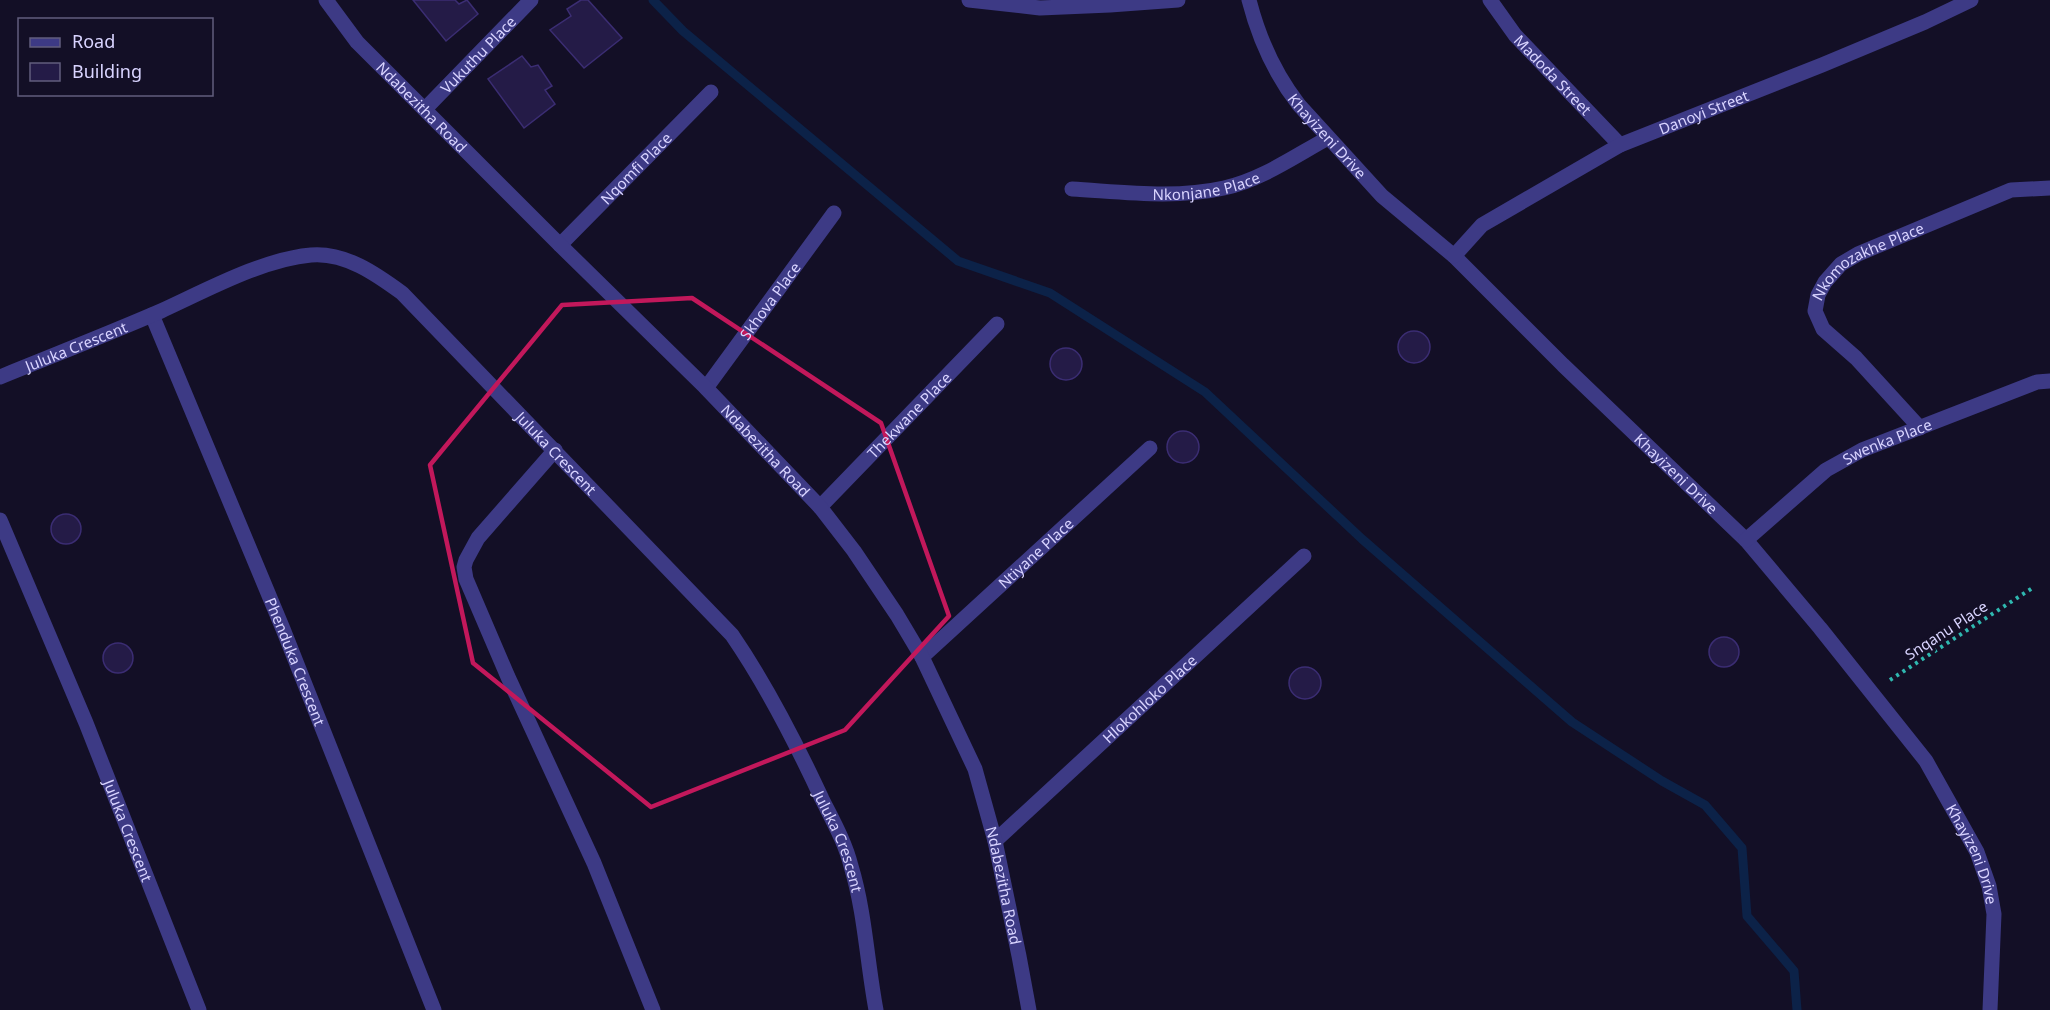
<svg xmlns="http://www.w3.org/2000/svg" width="2050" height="1010" viewBox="0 0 2050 1010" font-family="'Noto Sans',sans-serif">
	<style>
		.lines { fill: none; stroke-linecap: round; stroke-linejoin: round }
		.stream { stroke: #0c2248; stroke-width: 9 }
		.building { fill: #241b47; stroke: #3b2d73; stroke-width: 1.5 }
		.path { stroke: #2fb8b0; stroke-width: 4; stroke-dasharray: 3 4.5; stroke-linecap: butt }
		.minor { stroke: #3d3a85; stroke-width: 15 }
		.tertiary { stroke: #3d3a85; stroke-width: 15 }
		.marked { fill: none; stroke: #c2185b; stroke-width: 4.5; stroke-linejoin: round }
		.labels { text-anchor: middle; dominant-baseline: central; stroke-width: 6; stroke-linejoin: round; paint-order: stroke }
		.street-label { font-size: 15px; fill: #d9d4ff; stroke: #130f26 }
	</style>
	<rect width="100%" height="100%" fill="#130f26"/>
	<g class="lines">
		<polyline class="stream" points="653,0 683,31 958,261 1050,293 1205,392 1362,539 1572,722 1662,781 1705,805 1742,848 1747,916 1794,971 1797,1010"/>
	</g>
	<g class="building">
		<polygon points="413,0 455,0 459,4 467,0 478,14 446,41"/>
		<polygon points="581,0 588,0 622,38 584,68 550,30 571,16 567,9"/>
		<polygon points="522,56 531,67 538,65 552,86 545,90 555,104 524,128 488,79"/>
		<circle cx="1414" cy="347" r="16"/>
		<circle cx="1066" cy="364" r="16"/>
		<circle cx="1183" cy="447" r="16"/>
		<circle cx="66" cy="529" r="15"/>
		<circle cx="1724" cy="652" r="15"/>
		<circle cx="118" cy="658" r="15"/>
		<circle cx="1305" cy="683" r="16"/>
	</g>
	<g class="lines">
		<polyline class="path" points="1890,680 2034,587"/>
		<g class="minor">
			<polyline points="969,0 1040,8 1110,5 1178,0"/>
			<path id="s1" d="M1249,0c10,39 25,73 50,105l83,91 72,60 109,109 183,175 74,88 106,133 51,91 12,34 5,28 -4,96"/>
			<path id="s2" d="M1490,0l25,35 105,110"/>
			<path id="s3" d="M425,109l106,-109"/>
			<path id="s4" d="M1072,189c51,3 103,10 152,-1 37,-8 71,-32 104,-50"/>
			<path id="s5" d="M560,245l151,-153"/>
			<path id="s6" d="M1454,256l28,-31 138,-80 202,-80 103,-43 46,-22"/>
			<path id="s7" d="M152,315l131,314 151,381"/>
			<path id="s8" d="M0,377c54,-22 108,-43 161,-66 44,-20 102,-52 150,-56 34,-3 65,19 91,38l330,342c35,51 64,108 90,164 11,22 23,43 29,67 14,46 16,96 25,144"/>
			<path id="s9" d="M706,388l128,-175"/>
			<path id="s10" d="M1920,428l-64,-70 -33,-29 -8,-18 3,-16 7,-13 16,-18 17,-10 153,-64 39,-2"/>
			<polyline points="555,450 478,538 466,560 464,567 466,579 508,677 594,863 653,1010"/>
			<path id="s11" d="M820,507l177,-183"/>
			<path id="s12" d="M0,520l86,203 113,287"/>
			<path id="s13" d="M1746,540l80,-70 36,-20 175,-68 13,-1"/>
			<path id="s14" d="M922,657l228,-209"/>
			<path id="s15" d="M995,841l309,-285"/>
		</g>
		<path class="tertiary" id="s16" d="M326,0l31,42 203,203 146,143 114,119 34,44 43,64 25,42 53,112 20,72 24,115 10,54"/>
	</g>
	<path class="marked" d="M692,298l189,125 68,193 -104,114 -194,77 -178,-144 -43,-198 132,-160z"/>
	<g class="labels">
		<g class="street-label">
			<text stroke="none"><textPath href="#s3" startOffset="76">Vukuthu Place</textPath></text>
			<text stroke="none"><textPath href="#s2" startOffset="98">Madoda Street</textPath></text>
			<text stroke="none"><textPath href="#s16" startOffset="144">Ndabezitha Road</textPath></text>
			<text stroke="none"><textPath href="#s6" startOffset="291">Danoyi Street</textPath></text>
			<text stroke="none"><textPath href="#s1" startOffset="159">Khayizeni Drive</textPath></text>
			<text stroke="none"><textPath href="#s5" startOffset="108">Nqomfi Place</textPath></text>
			<text stroke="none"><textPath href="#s4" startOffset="135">Nkonjane Place</textPath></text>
			<text stroke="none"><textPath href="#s10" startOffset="237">Nkomozakhe Place</textPath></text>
			<text stroke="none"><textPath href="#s9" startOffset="108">Skhova Place</textPath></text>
			<text stroke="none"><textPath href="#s8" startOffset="82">Juluka Crescent</textPath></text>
			<text stroke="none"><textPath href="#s11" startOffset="128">Thekwane Place</textPath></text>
			<text stroke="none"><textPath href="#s13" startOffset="174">Swenka Place</textPath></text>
			<text stroke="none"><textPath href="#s16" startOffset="630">Ndabezitha Road</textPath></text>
			<text stroke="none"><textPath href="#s8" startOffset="658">Juluka Crescent</textPath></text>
			<text stroke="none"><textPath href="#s1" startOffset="645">Khayizeni Drive</textPath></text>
			<text stroke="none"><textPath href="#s14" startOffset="154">Ntiyane Place</textPath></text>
			<text transform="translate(1946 630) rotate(-33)">Snqanu Place</text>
			<text stroke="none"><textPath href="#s7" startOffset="375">Phenduka Crescent</textPath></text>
			<text stroke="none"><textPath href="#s15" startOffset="210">Hlokohloko Place</textPath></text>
			<text stroke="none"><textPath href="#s12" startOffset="336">Juluka Crescent</textPath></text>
			<text stroke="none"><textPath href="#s8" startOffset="1144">Juluka Crescent</textPath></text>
			<text stroke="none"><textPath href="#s1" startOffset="1131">Khayizeni Drive</textPath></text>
			<text stroke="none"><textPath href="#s16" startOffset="1134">Ndabezitha Road</textPath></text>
		</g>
	</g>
	<rect x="18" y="18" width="195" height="78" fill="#130f26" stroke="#625e7d" stroke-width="1.5"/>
	<rect x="30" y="38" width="30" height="9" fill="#3d3a85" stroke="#625e7d" stroke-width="1.5"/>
	<text x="72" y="48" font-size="18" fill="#d9d4ff">Road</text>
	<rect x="30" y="63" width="30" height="18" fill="#241b47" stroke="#625e7d" stroke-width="1.5"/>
	<text x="72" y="78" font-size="18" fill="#d9d4ff">Building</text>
</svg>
